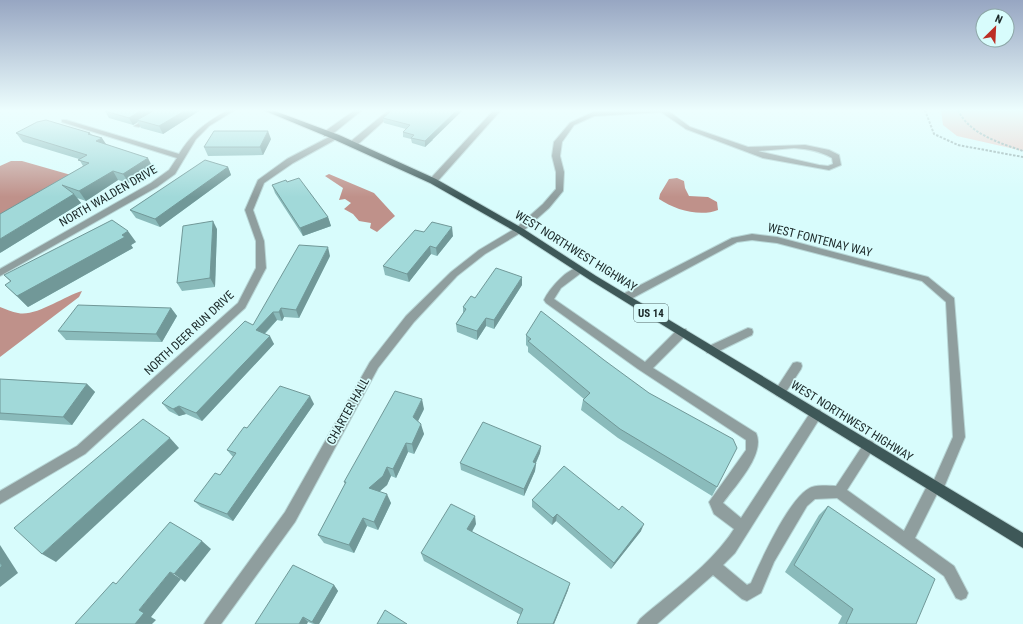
<svg xmlns="http://www.w3.org/2000/svg" width="1023" height="624" viewBox="0 0 1023 624" font-family="'Roboto Condensed',sans-serif">
	<style>
		.green { fill: #eccdc7 }
		.water { fill: #bf918a }
		.lines { fill: none; stroke-linecap: round; stroke-linejoin: round }
		.minor-casing { stroke: #b6d5d5; stroke-width: 2 }
		.major-casing { stroke: #b6d5d5; stroke-width: 2 }
		.path { stroke: #89a4a4; stroke-width: 2; stroke-dasharray: 2.5 1.5; stroke-linecap: butt }
		.minor { fill: #8f9e9e; fill-rule: evenodd }
		.major { fill: #3e5858; fill-rule: evenodd }
		.wall { fill: #8abbbb }
		.shaded-wall { fill: #719898 }
		.building { fill: #a1d9d9; stroke: #719898 }
		.labels { text-anchor: middle; dominant-baseline: central; stroke-width: 3.5; stroke-linejoin: round; paint-order: stroke }
		.shield { fill: #d8fcfc; stroke: #526666; stroke-width: 1 }
		.shield-label { font-size: 11px; font-weight: bold; fill: #192626 }
		.street-label { font-size: 12px; fill: #192626; stroke: #d8fcfc }
	</style>
	<rect width="100%" height="100%" fill="#d8fcfc"/>
	<polygon class="green" points="941,110 1023,110 1023,151 957,136 943,125"/>
	<g class="water">
		<polygon points="11,161 22,161 71,175 0,220 0,166"/>
		<polygon points="329,174 374,193 395,216 377,232 370,228 371,223 359,221 353,214 344,209 351,203 345,199 339,200 343,188 325,176"/>
		<path d="M677,178l7,3 1,7 4,8 19,1 9,5 1,8c-18,7 -43,0 -59,-11l1,-5 9,-15z"/>
		<path d="M82,291l-3,6 -79,60v-50c6,2 12,5 18,6 18,4 46,-17 64,-22z"/>
	</g>
	<g class="lines">
		<g class="minor-casing">
			<g id="minor">
				<polygon points="160,110 168,110 139,127 134,126"/>
				<path d="M228,110h7l-26,16 -13,13 -21,35 -18,13 -157,89v-7l151,-86 18,-13 8,-12 -115,-36v-2h4l113,34c15,-23 25,-30 49,-44z"/>
				<polygon points="355,110 362,110 330,136 324,136 324,132"/>
				<polygon points="389,110 396,110 356,146 350,146 350,142"/>
				<polygon points="494,110 501,110 436,183 430,183 430,179"/>
				<path d="M628,110h39l23,17 58,20 57,-2 24,5 10,5 2,10 -12,5 -66,-12 -77,-29 -25,-17 -67,4 -20,9 -12,17 -2,14 4,16 -1,19 -14,17 -27,24 -37,22 -28,22 -43,46 -36,46 -83,154 -74,102h-17l3,-5 78,-107 85,-150 36,-46 45,-44 28,-22 37,-22 27,-24 13,-15v-17l-4,-16 2,-14 16,-19 23,-11zM794,148c14,1 26,3 38,10l1,6 -5,2 -9,-1 -61,-14z"/>
				<polygon points="333,135 340,137 293,163 264,183 253,210 264,241 266,268 245,308 85,454 0,504 0,491 77,446 238,303 256,268 256,241 245,210 258,180 287,159"/>
				<path d="M752,234l25,3 151,40 26,21 11,139 -23,55 -5,2 -22,44 39,28 14,27 -2,5 -5,2 -5,-2 -12,-22 -107,-78 -22,1 -8,7 -33,56 -13,31 -14,8 -5,-2 -29,-24 -56,49h-20l3,-5c32,-28 71,-54 94,-90l-20,-15 -5,-12 37,-52v-10l-108,-71 -92,-66 -2,-3c5,-11 26,-36 39,-32l2,2 -24,18 -7,11 91,63 33,-33h8l1,3 -1,3 -33,33 103,65c10,21 -21,53 -33,70l18,15 71,-108 4,-1 4,1 2,4 -2,4 -85,135 -12,12 24,20 4,-2c10,-23 37,-82 57,-94 7,-5 19,-3 28,-3l29,-44 4,-2 4,2 2,4 -28,44 57,41 25,-49 5,-2 19,-43 -7,-135 -24,-21 -145,-38 -25,-3 -15,2 -108,58 -3,1 -5,-4 2,-3 109,-56z"/>
				<polygon points="748,328 752,329 753,332 752,335 715,353 707,353 706,350 707,347"/>
				<polygon points="797,362 801,363 802,366 801,369 784,395 780,397 776,395 774,392 776,389 793,363"/>
			</g>
		</g>
		<g class="major-casing">
			<polygon id="major" points="263,110 272,110 339,135 436,179 522,228 596,276 1023,533 1023,548 590,280 516,232 430,183 333,139"/>
		</g>
		<g class="path">
			<polyline points="925,110 934,134 958,145 1023,157"/>
			<path d="M958,110c11,24 42,33 65,41"/>
		</g>
		<use href="#minor" class="minor"/>
		<use href="#major" class="major"/>
	</g>
	<g class="wall">
		<polygon points="392,110 433,140 425,147 412,143 411,139 403,137 403,132 406,129 384,123 383,118"/>
		<polygon points="105,111 199,111 163,134 141,128 138,122 133,125 109,118"/>
		<polygon points="16,133 90,133 91,134 107,145 153,168 129,183 118,180 86,201 77,198 81,203 0,253 83,166 79,159 23,142"/>
		<polygon points="271,139 263,155 208,156 204,147"/>
		<polygon points="228,167 231,175 160,227 136,218 130,210"/>
		<polygon points="287,182 328,217 331,226 303,236 275,193 272,185"/>
		<polygon points="217,229 215,287 182,291 177,283"/>
		<polygon points="424,232 453,236 437,256 431,254 409,282 385,275 383,266"/>
		<polygon points="136,242 131,245 133,248 28,307 5,285 11,282 4,275"/>
		<polygon points="330,256 299,318 284,317 282,321 277,320 265,334 274,344 202,421 186,414 179,416 169,411 162,403 253,325"/>
		<polygon points="522,285 494,329 486,326 477,340 457,332 456,324 463,313 463,307 475,298"/>
		<polygon points="171,308 177,316 162,342 66,340 58,331"/>
		<polygon points="526,335 717,487 712,496 618,438 581,410 583,400 584,399 528,352 528,347 526,345"/>
		<polygon points="0,379 87,384 95,392 72,425 0,420"/>
		<polygon points="314,404 233,521 201,507 194,501 220,475 233,457 227,450 247,428"/>
		<polygon points="424,409 418,421 424,434 414,454 408,452 396,478 391,476 387,485 379,492 391,503 378,530 367,526 354,553 324,543 318,535 345,484 344,482"/>
		<polygon points="541,446 540,453 536,463 535,471 524,496 461,470 460,463"/>
		<polygon points="532,500 641,531 611,569 556,521 552,525 532,507"/>
		<polygon points="828,506 916,624 838,624 842,616 785,572 819,515"/>
		<polygon points="476,524 472,532 568,590 554,624 517,624 521,615 424,561 421,553"/>
		<polygon points="334,585 338,591 319,624 313,624 308,622 255,624"/>
	</g>
	<g class="shaded-wall">
		<polygon points="142,110 157,110 137,120 138,122 133,125 129,118"/>
		<polygon points="186,110 198,110 199,111 163,134 159,126"/>
		<polygon points="457,110 463,110 425,147 425,141"/>
		<polygon points="268,131 271,139 263,155 260,147"/>
		<polygon points="102,138 108,147 96,141"/>
		<polygon points="148,158 153,168 129,183 123,174"/>
		<polygon points="228,167 231,175 160,227 155,219"/>
		<polygon points="113,171 118,180 86,201 79,191"/>
		<polygon points="74,194 81,203 0,253 0,239"/>
		<polygon points="328,217 331,226 303,236 300,228"/>
		<polygon points="213,221 217,229 215,287 210,278"/>
		<polygon points="452,227 453,236 437,256 436,248"/>
		<polygon points="128,231 136,242 131,245 133,248 28,307 17,296"/>
		<polygon points="430,246 431,254 409,282 407,274"/>
		<polygon points="328,247 330,256 299,318 296,310"/>
		<polygon points="522,277 522,285 494,329 494,320"/>
		<polygon points="171,308 177,316 162,342 156,334"/>
		<polygon points="281,308 284,317 282,321 279,312"/>
		<polygon points="273,312 277,320 260,338 256,330"/>
		<polygon points="486,318 486,326 477,340 477,331"/>
		<polygon points="270,336 274,344 202,421 196,413"/>
		<polygon points="87,384 95,392 72,425 63,417"/>
		<polygon points="310,396 314,404 233,521 227,514"/>
		<polygon points="422,399 424,409 415,427 413,417"/>
		<polygon points="179,406 186,414 179,416 173,409"/>
		<polygon points="421,424 424,434 414,454 412,444"/>
		<polygon points="170,438 179,448 56,562 42,554"/>
		<polygon points="406,443 408,452 396,478 393,469"/>
		<polygon points="541,446 540,453 533,469 533,462"/>
		<polygon points="536,463 535,471 524,496 524,489"/>
		<polygon points="387,467 391,476 387,485 373,497 369,488"/>
		<polygon points="387,494 391,503 378,530 374,522"/>
		<polygon points="557,514 556,521 552,525 553,518"/>
		<polygon points="475,516 476,524 468,538 467,529"/>
		<polygon points="363,518 367,526 354,553 349,545"/>
		<polygon points="644,524 641,531 611,569 614,563"/>
		<polygon points="202,541 211,549 185,582 174,574"/>
		<polygon points="0,545 18,573 0,587"/>
		<polygon points="170,572 181,579 151,617 156,620 152,624 135,624 139,610"/>
		<polygon points="570,583 568,590 554,624 553,624"/>
		<polygon points="334,585 338,591 319,624 315,624 312,622"/>
		<polygon points="303,617 308,622 307,624 299,624"/>
	</g>
	<g class="building">
		<polygon points="107,110 142,110 129,118 105,111"/>
		<polygon points="155,110 186,110 159,126 137,120"/>
		<polygon points="392,110 457,110 425,141 411,138 414,135 403,132 410,125 383,118"/>
		<polygon points="46,120 90,133 88,134 102,138 96,141 148,158 123,174 113,171 79,191 62,185 74,194 0,239 0,214 89,163 78,160 87,155 16,133 37,122"/>
		<polygon points="214,131 268,131 260,147 204,147"/>
		<polygon points="205,160 228,167 155,219 130,210"/>
		<polygon points="299,178 328,217 300,228 272,185 286,180 287,182"/>
		<polygon points="112,220 128,231 122,235 125,237 17,296 5,285 11,281 4,275"/>
		<polygon points="213,221 210,278 177,283 183,226"/>
		<polygon points="432,222 452,227 436,248 430,246 407,274 383,266 415,230 424,232"/>
		<polygon points="299,245 328,247 296,310 281,308 279,312 273,312 256,330 270,336 196,413 179,406 173,409 162,403 245,321 253,325"/>
		<polygon points="496,268 522,277 494,320 486,318 477,331 456,324 466,309 463,307 471,296 475,298"/>
		<polygon points="78,305 171,308 156,334 58,331"/>
		<polygon points="541,311 604,360 649,393 733,439 737,448 717,487 620,429 583,400 590,393 528,341 531,339 526,335"/>
		<polygon points="0,379 87,384 63,417 0,413"/>
		<polygon points="280,386 310,396 227,514 194,501 215,473 220,475 236,453 227,450 244,427 247,428"/>
		<polygon points="395,391 422,399 413,417 421,424 412,444 406,443 393,469 387,467 383,476 369,488 387,494 374,522 363,518 349,545 318,535 346,482 344,482"/>
		<polygon points="143,419 170,438 42,554 14,528"/>
		<polygon points="483,422 541,446 533,462 536,463 524,489 460,463"/>
		<polygon points="564,466 619,510 622,506 644,524 614,563 557,514 553,518 532,500"/>
		<polygon points="451,504 475,516 467,529 570,583 553,624 518,624 517,623 523,609 421,553"/>
		<polygon points="828,506 935,579 916,624 846,624 853,609 794,565"/>
		<polygon points="170,522 202,541 174,574 170,572 139,610 144,613 135,624 75,624 113,582 116,584"/>
		<polygon points="0,562 2,566 0,568"/>
		<polygon points="293,565 334,585 312,622 303,617 299,624 255,624"/>
		<polygon points="385,610 407,624 377,624"/>
	</g>
	<linearGradient id="sky" x2="0" y2="1"><stop stop-color="#97a6c2"/><stop offset="0.56" stop-color="#edfefe"/><stop offset="1" stop-color="#edfefe" stop-opacity="0"/></linearGradient>
	<rect width="1023" height="197" fill="url(#sky)"/>
	<g class="labels">
		<rect class="shield" x="634" y="304" width="34" height="18" rx="3"/>
		<g class="shield-label">
			<text x="651" y="313">US 14</text>
		</g>
		<g class="street-label">
			<text transform="translate(108 196) rotate(-30)">NORTH WALDEN DRIVE</text>
			<text transform="translate(820 240) rotate(14)">WEST FONTENAY WAY</text>
			<text transform="translate(576 251) rotate(32)">WEST NORTHWEST HIGHWAY</text>
			<text transform="translate(189 333) rotate(-43)">NORTH DEER RUN DRIVE</text>
			<text transform="translate(348 411) rotate(-61)">CHARTER HALL</text>
			<text transform="translate(852 421) rotate(32)">WEST NORTHWEST HIGHWAY</text>
		</g>
	</g>
	<g transform="translate(995 28) rotate(24)"><circle r="19" fill="#d8fcfc" stroke="#8ca6a6"/>
	<path d="M0-3L7 15L0 10L-7 15Z" fill="#bc2e25"/>
	<text y="-6" font-size="11" font-weight="bold" text-anchor="middle" fill="#192626">N</text>
	</g>
</svg>
